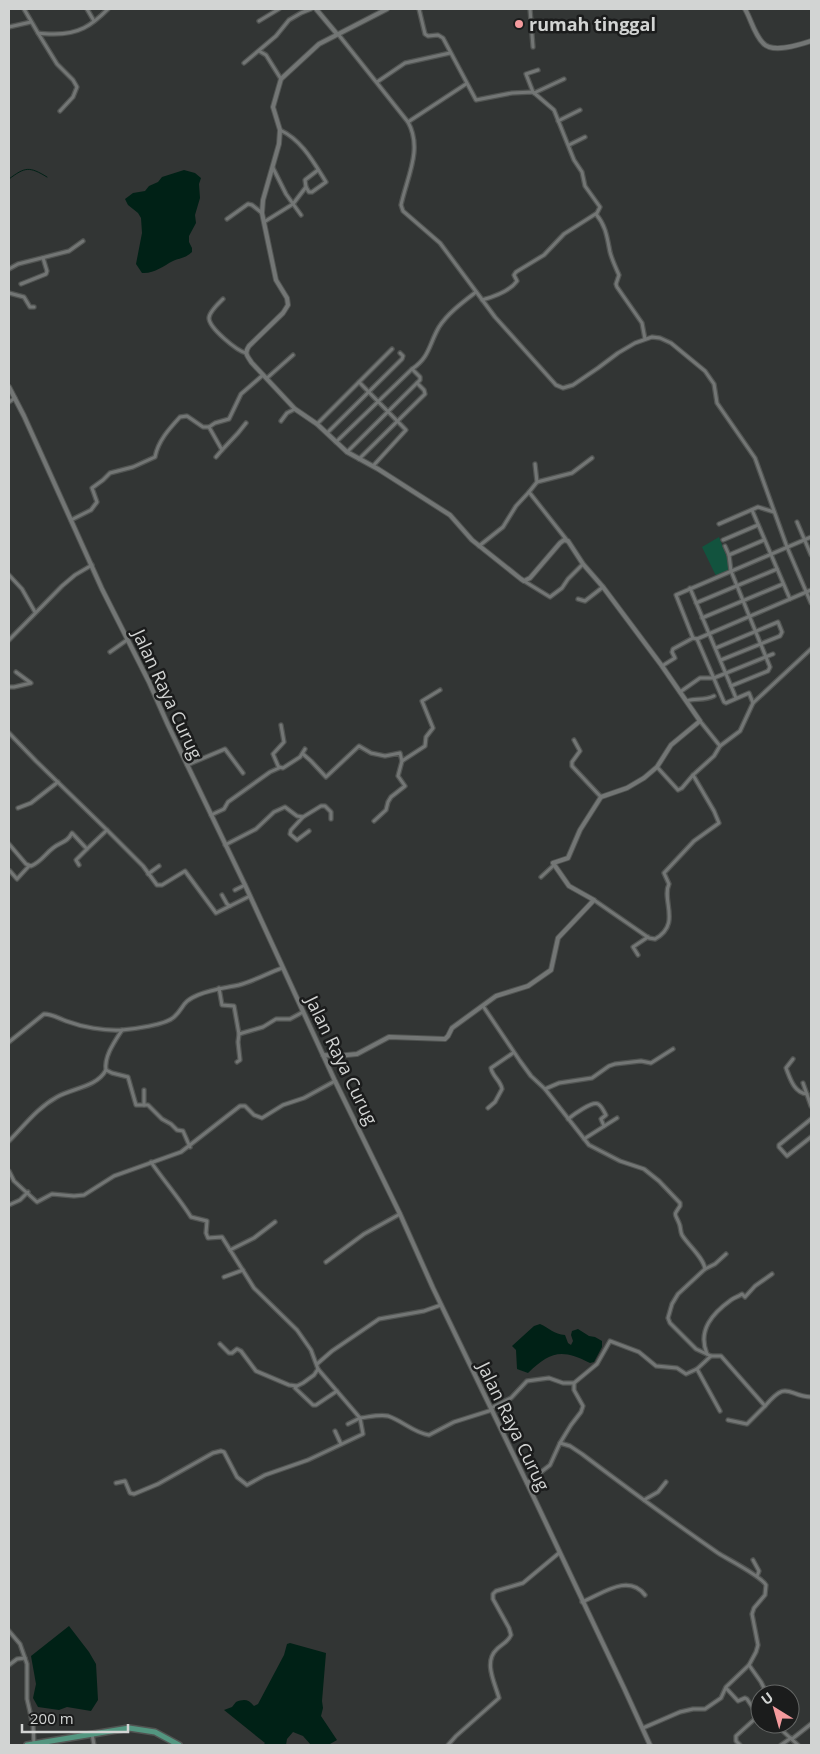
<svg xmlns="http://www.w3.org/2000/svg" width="820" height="1754" viewBox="0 0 820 1754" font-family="'Open Sans',sans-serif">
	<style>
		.green { fill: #12533e }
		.water { fill: #002116 }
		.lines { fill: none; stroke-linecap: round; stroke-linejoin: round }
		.stream { stroke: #002116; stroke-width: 1 }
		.minor-casing { stroke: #515452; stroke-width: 5.5 }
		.tertiary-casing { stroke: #515452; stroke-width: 6 }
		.primary-casing { stroke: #515452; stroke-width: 8 }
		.minor { stroke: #737675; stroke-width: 3 }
		.tertiary { stroke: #737675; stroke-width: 4 }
		.primary { stroke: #539680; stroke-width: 5 }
		.poi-dot { fill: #f59b9e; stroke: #1b1c1c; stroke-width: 2 }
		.labels { text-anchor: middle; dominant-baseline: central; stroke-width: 5; stroke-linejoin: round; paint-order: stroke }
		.poi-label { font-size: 18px; font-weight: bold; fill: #d2d4d3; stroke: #1b1c1c; text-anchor: start }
		.street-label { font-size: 18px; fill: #d2d4d3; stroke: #1b1c1c }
	</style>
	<rect width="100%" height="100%" fill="#323534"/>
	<polygon class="green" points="719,537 732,570 716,576 702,547"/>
	<g class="water">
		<path d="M184,170l11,3 6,5 -2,6 1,14 -5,17 1,8 -7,13v6l3,6v4c-6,6 -12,6 -19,9 -10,5 -19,13 -31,12l-6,-9 6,-31 -1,-15 -3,-5 -10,-8 -3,-6 8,-6 12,-2 4,-5 9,-4 4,-5z"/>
		<path d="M540,1324c9,4 14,10 25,11l3,8 3,2 2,-4 -2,-6 1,-4 6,-2 11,7 6,1 7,4v6l-8,15 -4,1c-29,-15 -40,-11 -62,10l-11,-4 -1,-19 -4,-4 22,-20z"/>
		<polygon points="69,1626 89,1652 96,1664 98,1700 91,1711 67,1707 59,1710 38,1707 33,1698 36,1684 31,1656"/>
		<path d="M290,1643l36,10 -4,48 1,7 -2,8 16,24 -7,4 1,1h-20l-8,-9 -10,-4 -6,7 -1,6h-23l2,-2 -41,-33 8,-3 4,-5c8,-3 12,-3 18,4l4,-2 26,-49 3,-11z"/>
	</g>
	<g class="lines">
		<path class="stream" d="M9,179c16,-12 20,-13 38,-2"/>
		<g class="minor-casing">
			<g id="minor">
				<path d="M24,9l14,24c6,1 10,1 16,1 25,0 37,-8 54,-25"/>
				<polyline points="87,9 94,21"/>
				<path d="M419,9l6,25 3,2 10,-1 5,3 33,62 36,-7 21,-1 21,18 20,50 8,12 3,14 15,21 -3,6 -33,21 -20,21 -28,17 -2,3 3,6c-7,10 -24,16 -35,19"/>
				<polyline points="530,9 533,47"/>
				<polyline points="259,21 279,9"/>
				<polyline points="9,27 31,22"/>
				<polyline points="38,33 57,64 73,80 77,87 73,97 60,111"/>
				<path d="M338,34l70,88c15,27 -1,55 -7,83l2,6 37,32 55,74 61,68 7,3 10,-3 25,-17 20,-15 17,-10 17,-6 8,1 11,5 34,28 9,13 3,19 38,55 32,89 24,56"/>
				<polyline points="259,51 266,55 281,79"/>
				<polyline points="244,63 276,36 289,20 301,13 311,9"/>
				<polyline points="377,82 405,63 450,53"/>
				<polyline points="533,92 526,74 538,70"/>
				<polyline points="534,93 564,79"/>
				<polyline points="558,121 580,110"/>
				<polyline points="408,122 466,84"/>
				<path d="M280,130c22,10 34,33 46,52l-14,10h-3l-3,-5"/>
				<polyline points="569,145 585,137"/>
				<polyline points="273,168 286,194 301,215"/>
				<path d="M596,214c10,12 11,23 14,38 2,8 6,16 9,23l-3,9 1,3 25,36 3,16"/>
				<polyline points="227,219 248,204 252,205 262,213"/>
				<polyline points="264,222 293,204 306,187 305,180 318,170"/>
				<polyline points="9,269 18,264 69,251 83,241"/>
				<polyline points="21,284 46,274 47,271 43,258"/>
				<polyline points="9,293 24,297 30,307 34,307"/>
				<path d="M223,299c-4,4 -14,13 -14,19 0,10 28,33 37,35"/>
				<polyline points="267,378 293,355"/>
				<polyline points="359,382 406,430 373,466"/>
				<polyline points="9,402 15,398"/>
				<polyline points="281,421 287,413 295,409"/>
				<polyline points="246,423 238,433 222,450 209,427 215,423 229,419 241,394 263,375"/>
				<polyline points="317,424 392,349"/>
				<polyline points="327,433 402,359 403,356 400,353"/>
				<path d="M336,442l76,-73c18,-12 17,-25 27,-42 9,-14 24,-25 37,-35"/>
				<polyline points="347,452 420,380 420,377 412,369"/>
				<polyline points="216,457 222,450"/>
				<polyline points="359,459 425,394 424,390 417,383"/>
				<polyline points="535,464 537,482 529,492 566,539"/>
				<polyline points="537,482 572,473 592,458"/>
				<polyline points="752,510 790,599"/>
				<path d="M71,520l20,-10 6,-8 -5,-14 11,-8 7,-7 23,-6 22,-10c3,-16 14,-28 25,-40l7,-1 16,11h6"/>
				<polyline points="797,522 811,555"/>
				<polyline points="719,524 758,507 774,512"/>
				<polyline points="723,540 758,525"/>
				<polyline points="479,546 503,527 516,506 529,492"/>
				<polyline points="725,546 729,555 731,571 770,667 768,671 731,686"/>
				<polyline points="729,555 764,540"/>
				<polyline points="9,575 22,589 35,612"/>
				<polyline points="524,581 550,597 562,588 568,579 583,564"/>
				<polyline points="690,588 736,698"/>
				<polyline points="578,599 585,601 603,587"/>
				<polyline points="696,603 777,569"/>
				<polyline points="702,618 783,584"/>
				<polyline points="697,639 811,590"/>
				<polyline points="9,640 62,586 75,575 92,565"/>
				<polyline points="716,648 778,622 782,632 780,636 721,660"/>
				<polyline points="110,652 127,640"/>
				<polyline points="662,666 675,658 672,652 673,649 693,638"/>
				<polyline points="9,687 14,687 31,683 16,672"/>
				<polyline points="680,692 700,678 714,678 773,654"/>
				<path d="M687,701c9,-3 17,0 27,-5"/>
				<polyline points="753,703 749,693 726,703 724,702 697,639 693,638 676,595 811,537"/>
				<polyline points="700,721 720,746"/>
				<polyline points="9,733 36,761 107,830 143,866 157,885 162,885 185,871 216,913 230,906"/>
				<polyline points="574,740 580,751 572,762 572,766 601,797"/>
				<polyline points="303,754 311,761 326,777 359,746 371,753 385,756 400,753 402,761 398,776 405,786 391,797 388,802 386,810 374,821"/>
				<polyline points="402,761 425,746 426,737 433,728 422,701 440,690"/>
				<polyline points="187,765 225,749 243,773"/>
				<polyline points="279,767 283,768 300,757 305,749"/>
				<polyline points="657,767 678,790 682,788 693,775"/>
				<polyline points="18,808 31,803 58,782"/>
				<polyline points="211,815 224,809 228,802 270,772 279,768 273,754 284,742 281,725"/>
				<polyline points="303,817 291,830 290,834 297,840 309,831"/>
				<path d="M9,844l17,20 5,2c10,-4 14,-12 22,-18 7,-6 14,-5 19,-15l15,16 20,-19"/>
				<polyline points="225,845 256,829 274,812 285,807 297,816 303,817 321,806 325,806 331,812 331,819"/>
				<polyline points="79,865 76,860 87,849"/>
				<polyline points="10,871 17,879 29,866"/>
				<polyline points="148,874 159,866"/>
				<polyline points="541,877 554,865"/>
				<polyline points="235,890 245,885"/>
				<polyline points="222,895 227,904 230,906 250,896"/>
				<path d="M594,900l55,38 6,1c27,-15 6,-39 14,-55l-5,-11 30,-32 25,-18 -5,-12 -21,-36 21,-19 6,-10 20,-15 13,-28 58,-54"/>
				<polyline points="638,955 633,947 648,937"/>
				<polyline points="219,988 222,1005 234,1006 239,1034 263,1027 276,1019 290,1019 303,1012"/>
				<path d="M483,1006l37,55 11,15 14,13 44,56 31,16 24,8 15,12 21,22v3c-7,10 -5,7 -1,17 2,4 1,8 3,12 6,10 22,23 23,34l-27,25 -6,10 -4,14 2,5 26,26 15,7h10l44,50c23,-27 22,-10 46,-9"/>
				<path d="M122,1030c-7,11 -18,26 -16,40l6,3 16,4 8,28h12l14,14 9,5 6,6 6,1 7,16"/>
				<path d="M9,1042l35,-28c8,0 14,4 22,7 16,6 38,10 56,9 11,-1 44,-5 52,-13 11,-10 7,-15 24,-22 14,-6 27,-7 41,-10 15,-4 29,-12 43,-17"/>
				<path d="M793,1059l-7,9c4,10 8,25 21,26"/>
				<polyline points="237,1062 240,1060 238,1042 239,1034"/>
				<polyline points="803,1083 811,1106"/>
				<polyline points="545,1089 559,1083 592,1078 609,1066 615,1064 641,1061 651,1063 673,1049"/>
				<polyline points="144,1090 144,1105"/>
				<path d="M488,1108l7,-6 7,-13c-1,-8 -10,-13 -11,-21l22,-15"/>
				<path d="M568,1119c5,-4 24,-18 30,-15 4,2 6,8 8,11l-5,4 3,7"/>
				<polyline points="811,1119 779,1145 779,1147 787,1156 811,1137"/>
				<polyline points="584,1139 617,1118"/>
				<path d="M9,1141c15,-15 28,-33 48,-44 16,-9 40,-10 49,-27"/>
				<path d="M151,1162c13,19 28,36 40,55l16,4 -1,12 2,5 14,-1 32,51 43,42 14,20 7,19 42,49c9,-1 20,-4 28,-2 15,5 26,17 41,19l25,-13 38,-12"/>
				<polyline points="9,1171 14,1181 37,1202 52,1194 74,1196 84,1195 114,1176 181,1152 240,1106 245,1106 254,1115 262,1118 283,1105 304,1098 335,1081"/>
				<polyline points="9,1205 20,1200 28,1192"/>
				<polyline points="230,1250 254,1238 275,1222"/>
				<polyline points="326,1262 364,1234 400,1214"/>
				<polyline points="705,1269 715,1264 726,1254"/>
				<polyline points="224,1277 243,1270"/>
				<polyline points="220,1344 229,1353 232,1353 237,1349 241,1351 256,1371 289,1385 297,1386 303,1383 314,1375 318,1369"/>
				<path d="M707,1354c-10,-24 6,-41 24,-54 4,-3 7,-3 11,-6l3,3 10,-11 17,-12"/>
				<polyline points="317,1364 332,1351 379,1319 424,1311 441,1305"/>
				<polyline points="697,1369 720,1411"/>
				<polyline points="297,1386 295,1388 313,1405 316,1405 337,1391"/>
				<polyline points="491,1408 511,1398 527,1381 549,1378 563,1383 574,1383 597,1364 610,1341 639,1352 656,1366 677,1368 686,1374 697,1369 711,1356"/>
				<polyline points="728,1420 747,1424 765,1406"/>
				<polyline points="335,1431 341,1444"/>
				<polyline points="560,1443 571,1425 581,1412 583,1406 574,1390 574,1383"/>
				<polyline points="116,1483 125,1481 130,1493 134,1494 158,1484 213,1453 221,1451 224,1452 237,1477 247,1485 265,1475 308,1460 363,1434 360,1418 348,1424"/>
				<path d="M527,1483l23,-18 10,-22 10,3 12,8c45,34 90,67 136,99 11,7 43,23 48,32l-1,10 -11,13 -2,6 6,31 -2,7 -7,13 -23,22 -5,11 -16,11h-12l-13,3 -37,16"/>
				<polyline points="644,1500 658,1492 666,1482"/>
				<polyline points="753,1560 759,1571 757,1576"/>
				<path d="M582,1602c20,-8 46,-29 63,-7"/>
				<polyline points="9,1631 20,1644 27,1664 27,1699 33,1725 34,1744"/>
				<polyline points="9,1665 17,1659 25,1658"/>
				<polyline points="749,1665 761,1682 767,1694"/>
				<polyline points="726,1688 738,1701 745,1698 747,1699 757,1714 757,1717 736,1736 736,1741 740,1745"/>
				<polyline points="775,1724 798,1745"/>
				<polyline points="92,1734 94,1745"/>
				<polyline points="792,1739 811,1724"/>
				<path d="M448,1745l8,-9 43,-38c-4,-15 -16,-36 -2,-49 5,-5 11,-7 14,-14l-2,-7 -16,-29v-5l3,-3 27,-8 36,-30"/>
				<polyline points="781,1745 791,1738"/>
			</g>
		</g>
		<g class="tertiary-casing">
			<g id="tertiary">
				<polyline points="316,9 337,34"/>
				<path d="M745,9c6,10 9,25 18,34 9,11 36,2 48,-2"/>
				<polyline points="9,387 24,416 102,589 149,682 168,725 245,885 335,1081 400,1214 433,1288 527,1483 624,1688 650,1745"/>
				<path d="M323,1055l14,1 20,-2 32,-17 56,2 3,-3 4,-8 44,-32 32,-10 23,-16 7,-32 36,-38 -25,-14 -16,-23 15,-5 12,-28 21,-33 26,-9 17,-10 13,-11 14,-22 29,-24 -38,-55 -59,-79 -20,-23 -15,-23 -4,-1 -4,3 -30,35 -6,3 -3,-2 -49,-39 -22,-25 -72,-46 -31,-17 -30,-28 -22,-15 -43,-46c-5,-7 -8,-10 -3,-17l34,-33 5,-8 -1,-7 -11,-18 -14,-67 1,-13 16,-56 1,-14 -7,-23 8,-28 38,-35 68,-35"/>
			</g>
		</g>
		<g class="primary-casing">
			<polyline id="primary" points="27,1745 129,1728 155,1732 179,1745"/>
		</g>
		<use href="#minor" class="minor"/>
		<use href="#tertiary" class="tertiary"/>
		<use href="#primary" class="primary"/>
	</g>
	<circle class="poi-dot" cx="519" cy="24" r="5"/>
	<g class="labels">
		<g class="poi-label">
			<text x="529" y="24">rumah tinggal</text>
		</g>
		<g class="street-label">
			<text transform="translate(168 694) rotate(65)">Jalan Raya Curug</text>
			<text transform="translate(342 1060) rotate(64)">Jalan Raya Curug</text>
			<text transform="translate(514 1426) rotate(64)">Jalan Raya Curug</text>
		</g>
	</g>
	<rect width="820" height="1754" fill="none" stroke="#d2d4d3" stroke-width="20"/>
	<g transform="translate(775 1709) rotate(323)"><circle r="24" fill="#1b1c1c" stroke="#646665"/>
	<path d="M0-4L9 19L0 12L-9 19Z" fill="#f59b9e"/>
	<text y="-8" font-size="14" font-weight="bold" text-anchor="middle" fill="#d2d4d3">U</text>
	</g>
	<path d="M22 1724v8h106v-8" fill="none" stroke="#d2d4d3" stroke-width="2.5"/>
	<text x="30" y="1724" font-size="15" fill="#d2d4d3" stroke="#1b1c1c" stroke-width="4" paint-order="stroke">200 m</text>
</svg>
